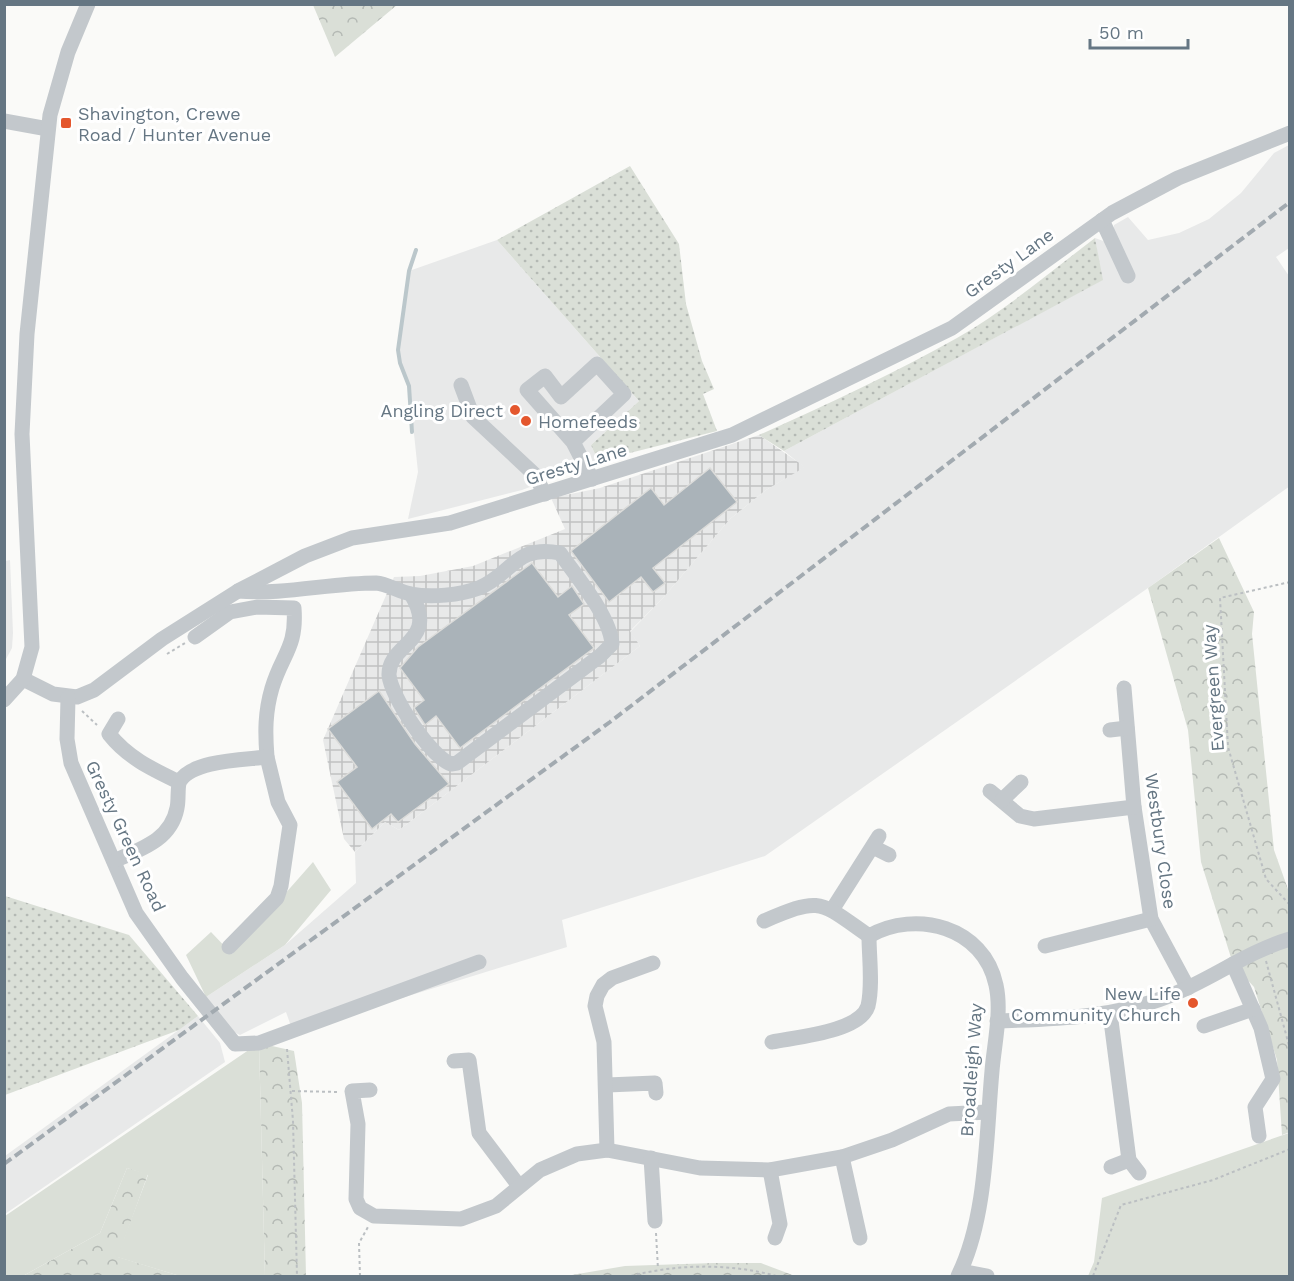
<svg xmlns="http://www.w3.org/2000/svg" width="1294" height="1281" viewBox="0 0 1294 1281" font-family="'Work Sans',sans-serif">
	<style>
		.built { fill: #e8e9e9 }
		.industrial { fill: url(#industrial-grid) }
		.grass { fill: url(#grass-dots) }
		.forest { fill: url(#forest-crowns) }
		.park { fill: #dadfd7 }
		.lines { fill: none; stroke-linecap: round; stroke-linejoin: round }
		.stream { stroke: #bbc7cb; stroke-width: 4 }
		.building { fill: #aab3b9; stroke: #dcdcda; stroke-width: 1.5 }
		.path { stroke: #bbbfc2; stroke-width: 2; stroke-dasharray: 3 3; stroke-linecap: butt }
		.minor { stroke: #c3c8cc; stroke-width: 15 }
		.rail { stroke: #a2aab0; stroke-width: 4; stroke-dasharray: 9 4.5; stroke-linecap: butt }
		.poi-dot { fill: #e4572e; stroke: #fff; stroke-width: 2 }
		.labels { text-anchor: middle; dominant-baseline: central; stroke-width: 6; stroke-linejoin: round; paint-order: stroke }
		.poi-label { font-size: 18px; fill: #657683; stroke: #fff; text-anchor: start }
		.street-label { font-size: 18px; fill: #657683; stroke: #fff }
	</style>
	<defs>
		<pattern id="industrial-grid" width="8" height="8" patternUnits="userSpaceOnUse" patternTransform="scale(1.5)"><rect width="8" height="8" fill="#e8e9e9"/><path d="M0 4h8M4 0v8" fill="none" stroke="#c0c1c2"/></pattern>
		<pattern id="grass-dots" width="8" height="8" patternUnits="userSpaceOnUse" patternTransform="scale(1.5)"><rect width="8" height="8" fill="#dadfd7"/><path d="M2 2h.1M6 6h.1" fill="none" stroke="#b4b9b4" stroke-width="1.8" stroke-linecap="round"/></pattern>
		<pattern id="forest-crowns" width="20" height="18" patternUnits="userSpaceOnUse" patternTransform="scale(1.5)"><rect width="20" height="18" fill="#dadfd7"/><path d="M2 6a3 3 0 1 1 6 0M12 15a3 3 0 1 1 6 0" fill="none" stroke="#b4b9b4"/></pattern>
	</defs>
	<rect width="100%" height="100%" fill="#fafaf8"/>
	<g class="built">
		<polygon points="1289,145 1289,248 1276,257 1289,276 1290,486 1148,588 765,856 562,920 567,947 347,1015 292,1029 286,1012 240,1035 234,1032 206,997 285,945 356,883 355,852 385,822 399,830 640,646 630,632 662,599 730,519 766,490 804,467 784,451 1102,280 1095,238 1106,242 1113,235 1114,225 1128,217 1148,240 1179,233 1209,219 1241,193 1274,153"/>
		<polygon points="497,240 639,401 591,445 598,461 522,490 408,519 418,472 409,386 400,363 398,350 409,271"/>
		<polygon points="10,560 13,633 12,648 5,661 5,561"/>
		<polygon points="198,1016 220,1043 225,1062 5,1214 5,1156"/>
	</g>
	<polygon class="industrial" points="759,435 805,467 766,490 730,519 662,599 630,631 640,646 399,830 385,822 355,852 344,839 323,740 394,577 420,576 473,566 565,529 551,498 600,488"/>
	<g class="grass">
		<polygon points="630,166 679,244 686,304 702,361 714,389 703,394 717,431 598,461 591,445 639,401 497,240"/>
		<path d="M1095,238l8,42 -319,171 -25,-16c67,-30 134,-61 198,-97 49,-28 93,-66 138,-100z"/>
		<polygon points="5,896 129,935 198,1016 179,1030 5,1095"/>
	</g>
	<g class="forest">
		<polygon points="313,5 397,5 335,57"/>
		<polygon points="1219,538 1254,612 1252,634 1274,850 1289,892 1290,1132 1282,1135 1277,1060 1254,987 1233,964 1201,862 1188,730 1148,588"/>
		<polygon points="259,1043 294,1051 302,1103 306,1276 265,1276"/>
		<polygon points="127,1168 148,1174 118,1257 180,1276 23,1276 100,1233"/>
		<polygon points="713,1263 761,1263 795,1276 566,1276 625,1266"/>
	</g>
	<g class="park">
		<polygon points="313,862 331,890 285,945 206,997 186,955 211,932 232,954"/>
		<polygon points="259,1043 265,1276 180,1276 117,1257 148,1175 127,1168 100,1233 23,1276 5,1276 5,1216"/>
		<polygon points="1289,1133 1289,1276 1088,1276 1094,1262 1102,1198"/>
	</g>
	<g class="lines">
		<polyline class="stream" points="412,432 409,386 400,363 398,350 409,271 416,250"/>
	</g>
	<g class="building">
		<polygon points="710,468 737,502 653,568 665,583 653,592 641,577 609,602 571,551 651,488 664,505"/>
		<polygon points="532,563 558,597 572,586 584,604 569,615 594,648 460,748 436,716 425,725 414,708 424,700 400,668 418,647"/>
		<polygon points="379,691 415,744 449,784 398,822 391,814 372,829 337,782 357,767 328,729"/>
	</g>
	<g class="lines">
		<g class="path">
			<polyline points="1290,582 1220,598 1228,747 1266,879 1290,905"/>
			<polyline points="167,654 185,643"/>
			<polyline points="82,711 97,725"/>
			<polyline points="1266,961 1290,1049"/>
			<polyline points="287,1049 293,1121 297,1276"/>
			<polyline points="292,1091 337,1092"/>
			<polyline points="656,1233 658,1269"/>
			<polyline points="360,1276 359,1243 368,1227"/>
			<path d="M631,1276c45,-12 99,-13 145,0"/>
			<polyline points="1093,1276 1121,1205 1213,1180 1290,1149"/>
		</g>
		<g class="minor">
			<polyline points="4,121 48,129"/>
			<polyline points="1102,220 1128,276"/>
			<polyline points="461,385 473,417 534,474 545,494"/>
			<polyline points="573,442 624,394 597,364 561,397 545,376 527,390 573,442 592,479"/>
			<path d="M238,591c46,4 92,-8 138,-8 12,1 23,9 35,11 20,4 49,1 68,-6 34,-14 36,-44 81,-35 16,23 50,63 52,91l-12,12 -143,107 -6,1c-21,-8 -60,-67 -62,-89 -1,-32 51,-33 22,-81"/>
			<path d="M195,637l35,-25 27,-5 37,1c3,40 -12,46 -22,80 -7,24 -7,44 -5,69"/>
			<polyline points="23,679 53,694 77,697 94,690 162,639 238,591 305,556 352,538 450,523 732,435 952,328 1112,213 1178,178 1290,133"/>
			<polyline points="1124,688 1134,807 1151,919 1188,988"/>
			<polyline points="68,698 67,739 71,763 136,913 182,978 235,1044 259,1043 479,962"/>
			<polyline points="4,700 23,679 32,647 22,434 27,334 50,115 68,52 88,4"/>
			<path d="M118,719l-9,15c19,24 43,35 70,48"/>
			<polyline points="1110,730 1127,728"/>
			<polyline points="990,791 1020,816 1034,819 1134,807"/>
			<polyline points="1002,800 1021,782"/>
			<polyline points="873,847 889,855"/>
			<path d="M114,861c27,-12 57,-21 63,-53 2,-8 0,-22 3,-27 13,-21 64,-21 87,-24l11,45 12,23 -9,61 -4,12 -48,49"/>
			<polyline points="832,910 879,836"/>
			<path d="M764,921c58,-25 55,-20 105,15 47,-27 115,-9 127,49 6,27 -2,60 -4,86 -6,65 -5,147 -34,205"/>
			<polyline points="1045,946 1151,919"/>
			<polyline points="1233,964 1261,1028 1273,1079 1255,1107 1259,1136"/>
			<polyline points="1110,1013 1129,1160 1139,1173"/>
			<path d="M997,1021c58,-2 117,-3 172,-25 42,-16 77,-44 121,-57"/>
			<polyline points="1204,1026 1253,1009"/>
			<path d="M772,1042c24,-5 88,-10 96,-36 5,-21 1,-48 1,-70"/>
			<polyline points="454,1061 469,1060 479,1133 519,1186"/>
			<polyline points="607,1085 655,1083 656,1093"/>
			<polyline points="370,1090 352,1091 358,1124 356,1199 360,1208 374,1216 461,1219 496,1206 540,1170 577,1154 607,1150 700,1168 770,1170 842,1157 892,1140 949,1114 988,1112"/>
			<polyline points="607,1150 604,1042 595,1006 597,996 603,985 612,978 653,963"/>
			<polyline points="842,1157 860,1238"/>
			<polyline points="651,1158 655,1221"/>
			<polyline points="1111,1167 1129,1160"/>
			<polyline points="770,1170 780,1224 775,1238"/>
			<polyline points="961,1271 987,1276"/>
		</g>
		<polyline class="rail" points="4,1164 610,722 1290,202"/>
	</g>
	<g class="poi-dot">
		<rect x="60" y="117" width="12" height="12" rx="3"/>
		<circle cx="515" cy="410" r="6"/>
		<circle cx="526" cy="421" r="6"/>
		<circle cx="1193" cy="1003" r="6"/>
	</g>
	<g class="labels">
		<g class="poi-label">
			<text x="78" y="113">Shavington, Crewe<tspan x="78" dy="21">Road / Hunter Avenue</tspan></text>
			<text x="503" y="410" text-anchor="end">Angling Direct</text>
			<text x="538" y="421">Homefeeds</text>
			<text x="1181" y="993" text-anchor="end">New Life<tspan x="1181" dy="21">Community Church</tspan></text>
		</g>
		<g class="street-label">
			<text transform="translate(1009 263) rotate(-36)">Gresty Lane</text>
			<text transform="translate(576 464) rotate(-17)">Gresty Lane</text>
			<text transform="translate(1213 688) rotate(-94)">Evergreen Way</text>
			<text transform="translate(126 836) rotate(65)">Gresty Green Road</text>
			<text transform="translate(1161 841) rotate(82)">Westbury Close</text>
			<text transform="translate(971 1070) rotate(-86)">Broadleigh Way</text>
		</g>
	</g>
	<rect width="1294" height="1281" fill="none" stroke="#657683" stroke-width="12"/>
	<path d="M1090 39v9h98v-9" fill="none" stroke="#657683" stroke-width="3"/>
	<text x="1099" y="39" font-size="18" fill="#657683" stroke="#ffffff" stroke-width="4.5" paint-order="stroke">50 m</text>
</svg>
